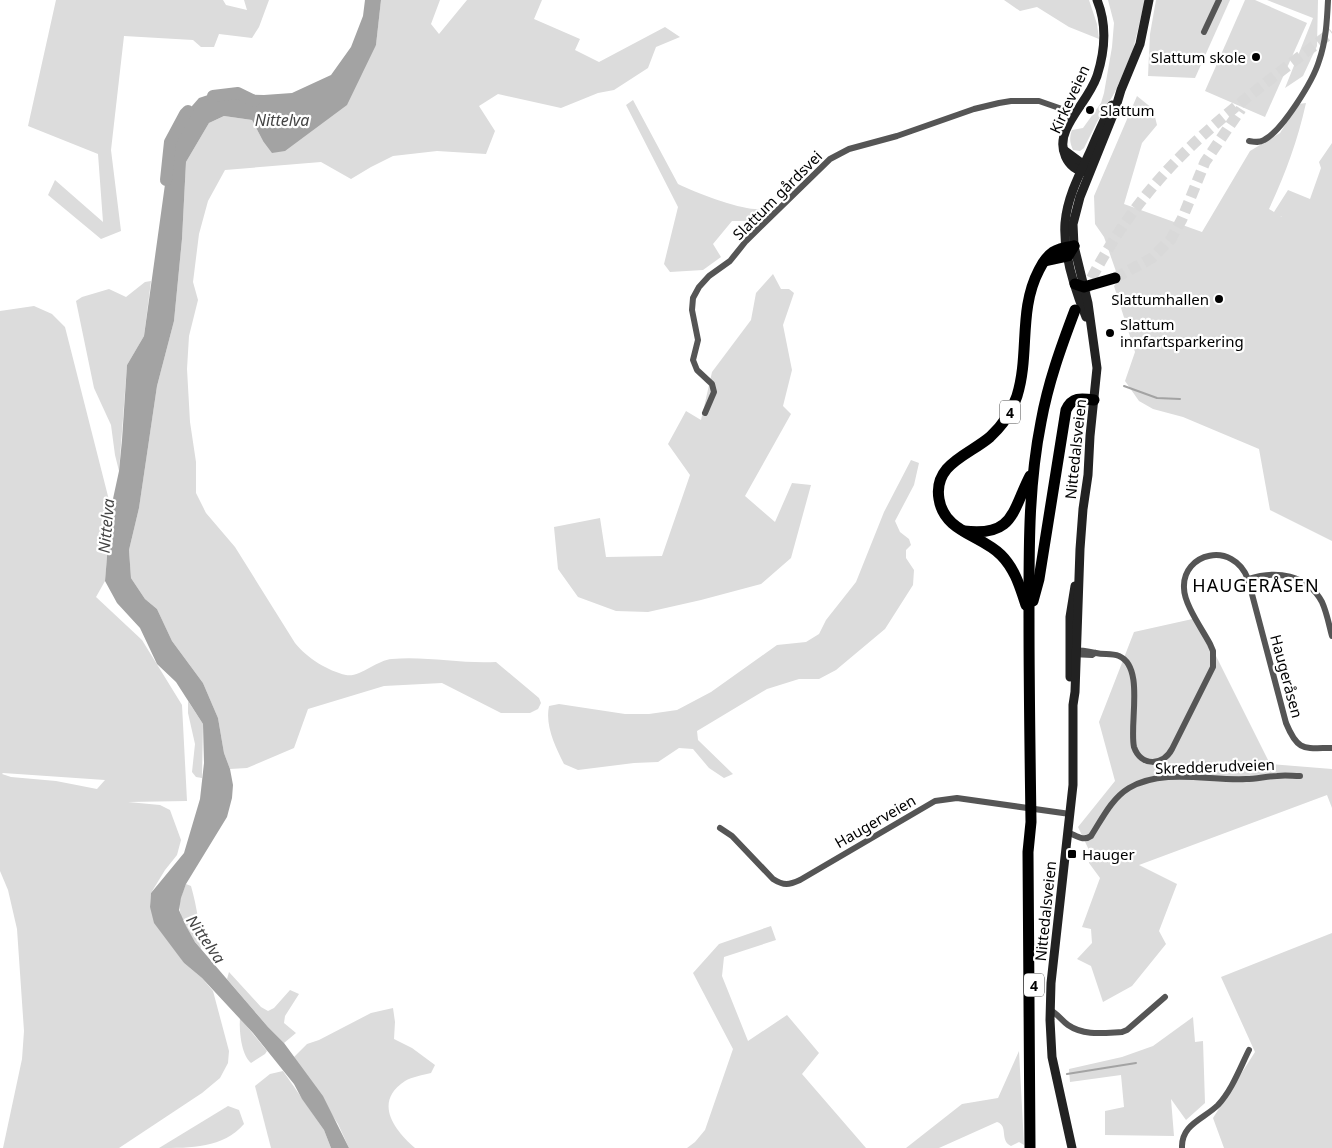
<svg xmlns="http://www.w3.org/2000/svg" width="1332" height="1148" viewBox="0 0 1332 1148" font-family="'Noto Sans',sans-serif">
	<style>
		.green { fill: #dcdcdc; fill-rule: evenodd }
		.water { fill: #a3a3a3 }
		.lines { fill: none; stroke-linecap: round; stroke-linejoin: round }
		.stream { stroke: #a3a3a3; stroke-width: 2 }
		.river { stroke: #a3a3a3; stroke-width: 12 }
		.trunk-tunnel { stroke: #d9d9d9; stroke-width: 11; stroke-dasharray: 11 5.5; stroke-linecap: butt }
		.minor { stroke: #555; stroke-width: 6 }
		.secondary { stroke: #222; stroke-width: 9 }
		.trunk { stroke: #000; stroke-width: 11 }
		.poi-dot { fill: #000; stroke: #fff; stroke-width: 2 }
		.labels { text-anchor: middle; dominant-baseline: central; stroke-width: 4.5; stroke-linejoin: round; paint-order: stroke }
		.shield { fill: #fff; stroke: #4c4c4c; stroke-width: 1 }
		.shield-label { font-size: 14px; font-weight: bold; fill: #000 }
		.poi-label { font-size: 15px; fill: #000; stroke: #fff; text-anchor: start }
		.street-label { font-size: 15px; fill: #000; stroke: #fff }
		.water-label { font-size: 16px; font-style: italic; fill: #444; stroke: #fff }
		.quarter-label { font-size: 18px; letter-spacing: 1px; fill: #000; stroke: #fff }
	</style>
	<rect width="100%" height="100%" fill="#fff"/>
	<g class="green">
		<polygon points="56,0 223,0 226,5 247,10 244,0 269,0 259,27 252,38 219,34 214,47 201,47 193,40 124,36 111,150 121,231 101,239 48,195 55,180 103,222 98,154 28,126"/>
		<path d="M381,0h59l-9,24 8,10 28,-34h75l-8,19 46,20 -5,11 24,12 66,-35 15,10 -24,10 -8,21 -34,22 -16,3 -37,15 -63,-14 -19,12 16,25 -9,23 -49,-3 -44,5 -22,11 -20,12 -30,-17 -96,8 -17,31 -9,33 -6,48 5,18 -9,36 -2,33 3,53 6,40v31l10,20 29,34 60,96c12,15 33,28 51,32 13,3 31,-15 46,-16 35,-3 70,5 104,3l43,36 2,5 -3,6 -8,4h-29l-59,-30 -58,3 -76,23 -14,39 -47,20 -17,1 -6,-16 -6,-35 -15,-35 -31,-42 -15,-32 -12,-10 -14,-21 -2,-28 10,-42 18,-122 17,-65 8,-82 4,-77 23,-39 15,-7 28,4 11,21 113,-96z"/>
		<polygon points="1004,0 1089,0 1097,24 1099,39 1069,27 1037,7 1020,11"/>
		<path d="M1108,0h37l-12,50 -18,42 -18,30 -13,26 -4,3 -7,-1c-3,-7 -4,-12 -1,-20l11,-2 18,-25 3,-10 8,-46 2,-24z"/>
		<polygon points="1156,0 1230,0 1195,78 1148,76 1150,34"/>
		<polygon points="1245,0 1255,0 1307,23 1265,117 1205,91"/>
		<polygon points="1267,0 1318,0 1317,46 1303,76 1285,88 1313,18"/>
		<path d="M1137,96l16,13 4,16 -15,18 -18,61 78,28 48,-81 30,-18 18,-29 8,-1c-9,40 -20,69 -37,106l13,8 -8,-5 14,-22 22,9 11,-31 -2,-6 13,-19v398l-62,-31 -11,-61 -76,-32 -30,-8 -14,-8 -14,-20 10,-29 -21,-66 5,-6 -15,-43 -9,-13 -1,-28z"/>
		<path d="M633,100l45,84c18,9 58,24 77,25 7,0 12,-4 19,-2l-18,18 -5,-4h-19l-19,23 8,13 -18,13 -33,2 -6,-8 14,-57 -52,-102z"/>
		<polygon points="773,274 781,289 789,289 794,293 783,325 792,370 783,406 791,414 745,496 775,522 792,483 811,485 791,558 761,584 701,600 648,612 616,611 578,597 558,569 554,527 600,518 606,557 662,556 690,475 668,444 686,411 701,420 712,372 751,320 756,293"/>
		<polygon points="151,281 144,336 127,365 119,471 115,455 111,425 94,388 76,301 82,297 109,289 126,297 145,282"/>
		<path d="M34,306l18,8 13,13 46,181 -6,73 -9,16 46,43 40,65 5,96 -59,1 32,3 10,5 11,30 -4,15 -12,15 -14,23 -1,14 34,56 18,15 11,13 16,60 -1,12 -8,15 -18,15 -83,55h-116l19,-89 2,-28 -7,-102 -9,-39 -8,-19v-560zM2,774l1,-1 102,7 -8,9 -41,-8 -45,-4z"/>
		<path d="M911,460l8,3 -5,22 -19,36 5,11 9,7 2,6 -5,5v8l8,12 -1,15 -28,44 -49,41 -17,9h-20l-32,10 -70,42 1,9 35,34 -9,4 -15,-10 -16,-19 -14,-1 -21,14 -24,1 -56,7 -14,-6c-9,-18 -19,-38 -15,-58l10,-2 66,10h24l28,-4 34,-18 66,-47 29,-3 13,-8 7,-14 30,-38 28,-70z"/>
		<polygon points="1197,618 1270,764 1332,769 1332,808 1327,795 1139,865 1177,884 1159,931 1166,944 1132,986 1103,1002 1091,966 1077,959 1092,943 1091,929 1082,927 1100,878 1089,863 1088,848 1078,827 1115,781 1099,722 1134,632"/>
		<polygon points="188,701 203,724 202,778 196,777 192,772 195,744 188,713"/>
		<path d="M186,884l5,2c6,21 9,42 10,63 -9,-10 -19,-25 -21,-38 -2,-9 3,-19 6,-27z"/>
		<polygon points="771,926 776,940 724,957 722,976 748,1041 787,1015 819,1053 802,1074 866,1148 687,1148 695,1142 705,1130 733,1049 693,973 719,944"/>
		<polygon points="1332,933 1332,1148 1224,1148 1213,1118 1255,1052 1221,977"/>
		<polygon points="229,972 261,1007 268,1011 274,1008 290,990 299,994 285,1016 284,1023 296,1033 284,1043 268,1027 227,979"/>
		<path d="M393,1008l2,14 -1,17 18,9 23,17 -4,8c-8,2 -19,4 -26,8 -32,21 -11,49 10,67h-66l-11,-24 -44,-67 13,-13 12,-4 52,-27z"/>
		<polygon points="1193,1017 1195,1042 1203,1041 1205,1103 1186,1120 1171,1099 1174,1136 1105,1135 1105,1111 1124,1107 1121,1075 1070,1082 1069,1069 1122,1057 1153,1046"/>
		<path d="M240,1018l27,33 -2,3 -14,9c-10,-8 -12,-33 -11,-45z"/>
		<path d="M1019,1051l5,94 -5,-3 -8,4c-12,-6 -2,-20 -14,-24l-58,26h-33l56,-44 36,-6z"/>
		<polygon points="283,1071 324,1130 331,1148 271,1148 255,1086 270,1074"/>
		<path d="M228,1106l11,4 5,14c-21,24 -53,24 -85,24z"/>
	</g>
	<polygon class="water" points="365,0 381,0 376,45 347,105 285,151 272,153 263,141 252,120 224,116 209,123 186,162 182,239 174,321 157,386 139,508 129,550 131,578 145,599 157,609 172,641 203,683 218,718 224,753 230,769 233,785 232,798 227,817 186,884 181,898 179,910 186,926 195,942 268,1027 284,1043 323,1096 349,1148 331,1148 324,1130 302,1099 294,1084 253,1033 202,978 184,963 154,923 150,907 151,893 184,853 200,799 204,763 203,724 176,682 157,664 140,628 117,603 105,581 111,508 119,471 122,440 127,365 144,336 171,141 185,114 199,98 211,94 264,95 292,93 331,75 351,47 363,16"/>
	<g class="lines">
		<g class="stream">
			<polyline points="1124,386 1157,398 1180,399"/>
			<polyline points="1067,1074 1136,1063"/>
		</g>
		<g class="river">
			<polyline points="213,96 238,93 254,101"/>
			<polyline points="166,180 170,142 185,114 188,111"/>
		</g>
		<g class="trunk-tunnel">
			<polyline points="1115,278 1152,258 1171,239 1182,219 1205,162 1241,109"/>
			<path d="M1084,293c24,-49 55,-94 93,-133 47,-48 102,-87 155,-128"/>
		</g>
		<g class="minor">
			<polyline points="1204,32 1219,0"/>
			<path d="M1249,141c6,1 10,2 15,-1 18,-9 49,-59 55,-79 7,-20 8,-40 9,-61"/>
			<polyline points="705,413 714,392 712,384 697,370 693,360 698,340 692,310 693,298 699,287 709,276 730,261 746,241 830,159 849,149 897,136 974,109 999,103 1011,101 1039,101 1062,109 1075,115"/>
			<path d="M1248,579c28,-9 59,-5 74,23 5,11 7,23 10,34"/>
			<path d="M1073,651c8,-2 15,1 23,2 8,2 15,0 23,3 26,11 10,68 15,91 7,20 29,19 38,2l41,-82v-16l-3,-7c-8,-15 -26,-40 -26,-56 -2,-35 49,-48 64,-9l38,144c12,29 18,25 46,25"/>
			<polyline points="1072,654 1092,655 1095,653"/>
			<path d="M720,828l12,8 41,43c11,7 16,6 27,1l135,-79 22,-3 113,16"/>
			<path d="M1067,832c9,3 16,10 24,4 11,-17 20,-37 38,-48 35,-20 80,-7 117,-9 11,0 21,-3 31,-3 8,-1 15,0 23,0"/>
			<path d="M1050,1010c7,3 11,10 18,15 16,11 35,8 54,7l5,-2 38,-33"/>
			<path d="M1182,1148c-1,-24 22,-29 36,-43 14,-15 22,-37 31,-55"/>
		</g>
		<g class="secondary">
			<polyline points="1064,150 1087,167"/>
			<path d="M1086,172c-20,-3 -28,-24 -20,-42 8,-19 24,-34 31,-54 8,-25 10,-52 0,-76"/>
			<path d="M1086,317c-11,-27 -23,-64 -21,-94 2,-24 13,-46 24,-69 7,-16 14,-33 23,-49"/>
			<polyline points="1070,677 1070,617 1075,586"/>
			<polyline points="1072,1148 1052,1057 1050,1020 1051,983 1073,785 1073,705 1075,692 1080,549 1083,509 1088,475 1090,436 1097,368 1088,303 1074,246 1073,224 1080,197 1115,110 1121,90 1140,44 1149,0"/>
		</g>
		<g class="trunk">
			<polyline points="1045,261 1068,256 1074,246"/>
			<polyline points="1075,284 1084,287 1115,278"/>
			<path d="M964,531c50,6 48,-20 66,-55"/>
			<path d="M1033,601l6,-22 27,-169c6,-13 15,-12 28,-10"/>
			<path d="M1026,605c-6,-18 -11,-36 -25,-50 -20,-20 -57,-23 -62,-56 -6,-35 30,-44 51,-62 12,-11 22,-26 27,-41 13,-42 1,-86 22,-126 3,-6 8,-14 14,-18 6,-4 14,-5 21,-6"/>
			<path d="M1030,1148l-2,-296 3,-30c-1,-68 -2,-136 -2,-204 0,-66 -1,-131 12,-196 7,-39 20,-75 34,-112"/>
		</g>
	</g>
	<g class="poi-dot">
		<circle cx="1256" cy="57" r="5"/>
		<circle cx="1090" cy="110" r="5"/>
		<circle cx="1219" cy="299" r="5"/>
		<circle cx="1110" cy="333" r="5"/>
		<rect x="1067" y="849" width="10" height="10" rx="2.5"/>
	</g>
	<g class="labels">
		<g class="shield">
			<rect x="1000" y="400.5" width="20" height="23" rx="4"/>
			<rect x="1024" y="973.5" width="20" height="23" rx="4"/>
		</g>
		<g class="shield-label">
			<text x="1010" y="412">4</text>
			<text x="1034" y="985">4</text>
		</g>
		<g class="poi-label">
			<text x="1246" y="57" text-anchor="end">Slattum skole</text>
			<text x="1100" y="110">Slattum</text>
			<text x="1209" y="299" text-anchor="end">Slattumhallen</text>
			<text x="1120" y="324">Slattum<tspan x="1120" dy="17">innfartsparkering</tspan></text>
			<text x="1082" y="854">Hauger</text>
		</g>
		<g class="street-label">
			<text transform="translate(1069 99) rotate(-65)">Kirkeveien</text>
			<text transform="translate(777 195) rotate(-45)">Slattum gårdsvei</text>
			<text transform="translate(1075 449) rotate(-84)">Nittedalsveien</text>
			<text transform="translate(1287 676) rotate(75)">Haugeråsen</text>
			<text transform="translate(1215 766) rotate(-2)">Skredderudveien</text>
			<text transform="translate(875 821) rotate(-30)">Haugerveien</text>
			<text transform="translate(1045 911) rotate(-84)">Nittedalsveien</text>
		</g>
		<g class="water-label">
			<text x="282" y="120">Nittelva</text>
			<text transform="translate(106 526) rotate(-85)">Nittelva</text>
			<text transform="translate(206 939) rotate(55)">Nittelva</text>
		</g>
		<g class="quarter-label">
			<text x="1256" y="585">HAUGERÅSEN</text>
		</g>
	</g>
</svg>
